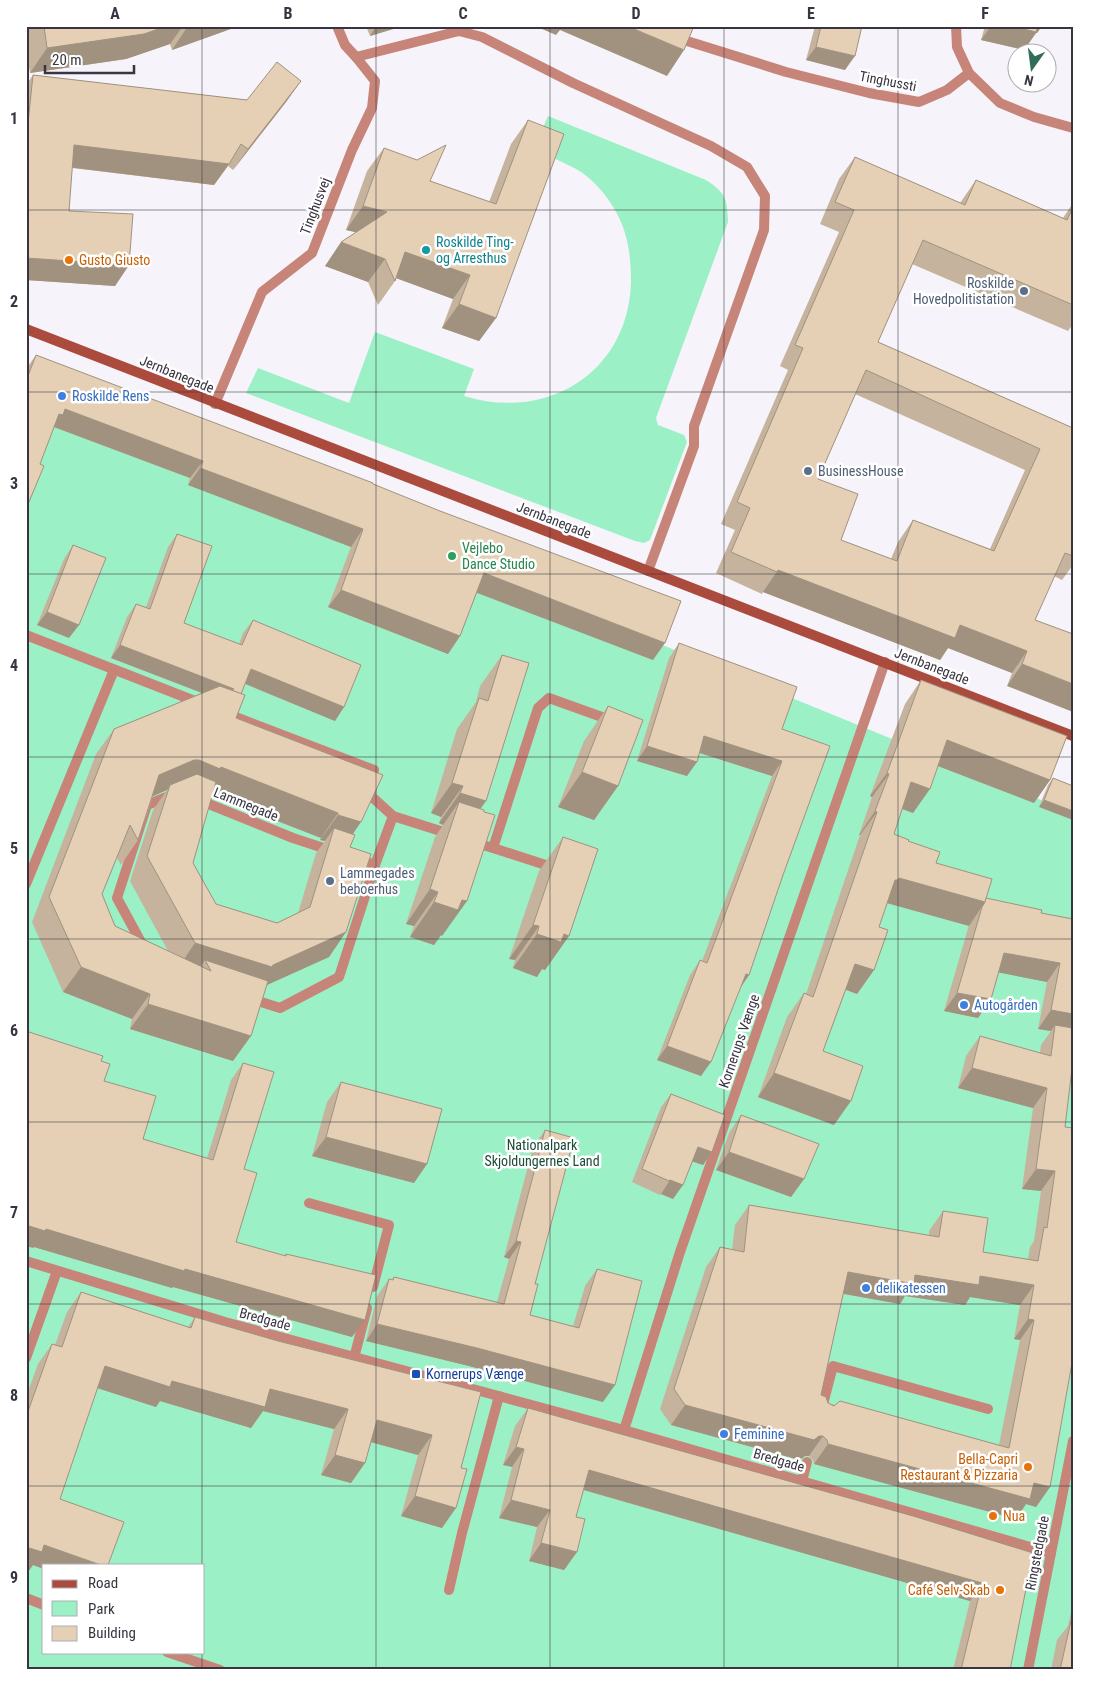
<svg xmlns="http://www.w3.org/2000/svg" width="1099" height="1696" viewBox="0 0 1099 1696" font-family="'Roboto Condensed',sans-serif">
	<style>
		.green { fill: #9bf0c6; fill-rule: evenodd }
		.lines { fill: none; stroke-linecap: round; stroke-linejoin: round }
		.service { stroke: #c78579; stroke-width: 10 }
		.minor { stroke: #c78579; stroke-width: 10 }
		.secondary { stroke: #aa4b3d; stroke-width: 10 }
		.wall { fill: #c5b39d; fill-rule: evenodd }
		.shaded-wall { fill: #a0927f }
		.building { fill: #e5d0b6; stroke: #a0927f; fill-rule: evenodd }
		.grid { fill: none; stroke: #383440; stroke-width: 1; stroke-opacity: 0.55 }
		.culture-dot { fill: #0f9aa8; stroke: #fff; stroke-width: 2 }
		.food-dot { fill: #e8710a; stroke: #fff; stroke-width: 2 }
		.service-dot { fill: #5c6f8a; stroke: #fff; stroke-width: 2 }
		.shop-dot { fill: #3f7fe0; stroke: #fff; stroke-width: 2 }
		.leisure-dot { fill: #2e9e5b; stroke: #fff; stroke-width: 2 }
		.transit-dot { fill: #1a4fb4; stroke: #fff; stroke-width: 2 }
		.labels { text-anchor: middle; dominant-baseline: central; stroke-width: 5; stroke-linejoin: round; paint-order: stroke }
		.street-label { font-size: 14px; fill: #383440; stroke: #fff }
		.culture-label { font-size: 14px; fill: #0d838f; stroke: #fff; text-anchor: start }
		.food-label { font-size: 14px; fill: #c56008; stroke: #fff; text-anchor: start }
		.service-label { font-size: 14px; fill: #4e5e75; stroke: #fff; text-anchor: start }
		.shop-label { font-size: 14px; fill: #366cbe; stroke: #fff; text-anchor: start }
		.leisure-label { font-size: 14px; fill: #27864d; stroke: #fff; text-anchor: start }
		.park-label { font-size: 14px; fill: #1b4a35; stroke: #fff }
		.transit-label { font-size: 14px; fill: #164399; stroke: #fff; text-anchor: start }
		.neatline { fill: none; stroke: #383440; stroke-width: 2 }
		.grid-label { font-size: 16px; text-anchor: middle; font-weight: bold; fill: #383440 }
	</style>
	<rect width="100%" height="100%" fill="#f6f4fa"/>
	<g class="green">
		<path d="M548,116l158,64c20,13 21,18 22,42l-72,196 2,7 26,10 3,7 -37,98 -6,3 -9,-2 -389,-148 12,-25 91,35 26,-71 99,37 -10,27c84,26 165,-24 167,-115 0,-24 -3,-48 -15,-69 -11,-20 -27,-38 -48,-47 -14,-7 -20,-9 -33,-19z"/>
		<path d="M26,393l28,3 1019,417v857h-1047zM44,1565h160v87h-160z"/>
	</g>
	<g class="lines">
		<g class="service">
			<polyline points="687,41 786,72 869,93 919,102 947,90 969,73"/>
			<polyline points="215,404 262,292 312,253 352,150 372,108 375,81 356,57 459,31 482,37 573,83 711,146 747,167 765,196 764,230 694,426 694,446 648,571"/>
			<polygon points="179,792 293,838 375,865 339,977 280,1008 155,968 117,898 147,805"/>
			<polyline points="493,848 555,868"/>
			<polyline points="375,865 393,816"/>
			<polyline points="309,1203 389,1225 373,1287"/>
			<polyline points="354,1358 367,1308"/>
			<polyline points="822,1408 833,1366 988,1409"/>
			<polyline points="802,1481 807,1462"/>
		</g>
		<g class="minor">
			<polyline points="337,26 345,45 356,57"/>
			<polyline points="956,26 957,47 969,73 1000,103 1034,117 1073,128"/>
			<polyline points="26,635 200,703"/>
			<polyline points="225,713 374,770 371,796 393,816 450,834"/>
			<polyline points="473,842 493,848 538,708 549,698 613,721"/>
			<polyline points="26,884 114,670"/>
			<polyline points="26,1261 225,1322 624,1430 1051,1553"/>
			<polyline points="26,1358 57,1271"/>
			<polyline points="624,1430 680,1252 885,662"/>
			<polyline points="449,1590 462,1533 499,1396"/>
			<polyline points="26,1598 44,1605"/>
			<polyline points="167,1652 220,1670"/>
			<polyline points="1028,1670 1073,1441"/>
		</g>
		<polyline class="secondary" points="26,329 1073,736"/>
	</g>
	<g class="wall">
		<polygon points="26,26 239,26 172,50 170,44 126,59 30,73 26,49"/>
		<polygon points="366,26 403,26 370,36"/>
		<polygon points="815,26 862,26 845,70 806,60"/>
		<polygon points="985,26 1042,26 1037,33 1036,33 1024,50 981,40"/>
		<polygon points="33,75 247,100 301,81 286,102 233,170 228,166 214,185 72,168 69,211 129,265 115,286 26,280 26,85"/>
		<polygon points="528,120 496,318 479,341 442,328 453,299 396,278 395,281 378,305 368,282 325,266 357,232 346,230 367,171 384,148 430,181 489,202 511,144"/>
		<path d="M855,157l105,46 16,-23 87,38 10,-15v121l-5,7 -156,-67 -34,78 195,86v137l-11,15 -8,-4 -19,44 38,14 -66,52 5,-13 -64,-25 -8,12 -177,-68 -1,2 -46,-21 19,-43 -14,-6 67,-154 -8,-4 59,-134 -19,-8 19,-45zM855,394l170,76 -35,79 -77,-29 -15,22 -7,17 -50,-19 -23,-61z"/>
		<polygon points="36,355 373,484 653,660 477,592 460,636 448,654 328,607 351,547 188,485 190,478 54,427 40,464 26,509 26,369"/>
		<path d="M177,534l7,89 55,21 4,-11 10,-13 91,87 -9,14 -90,-37 -4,10 -5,24 147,57 -30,59 -3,13 -4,85 -17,25 -63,28 -33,76 -103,-32 2,-10 -69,-27 -31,-70 64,-168 18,-25 88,-36 -91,-35 16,-41 9,-13 10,3 22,-60zM167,790l-14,20 -23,71 38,70 -53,-25 -13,-32 15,-36 4,7 17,-25 15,-44zM212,796l109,42 -1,2 5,1 -9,12 -18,60 -21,10 -61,-19 -23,-41z"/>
		<polygon points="73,545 69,638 37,625 64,559"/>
		<polygon points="679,643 782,729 783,875 749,975 740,988 701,1076 657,1060 690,975 700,960 702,961 772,776 699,753 687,776 637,761 669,658"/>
		<polygon points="502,655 480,809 442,936 441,935 434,945 410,937 414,926 406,924 435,837 443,825 439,823 441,817 431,813 457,729 476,702 480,686"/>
		<path d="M921,680l129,100 -16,23 -96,-37 -25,47 -11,-4 -8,25 14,7 28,22 50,35 55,15 32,6 -23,568 -14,20 -10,-3 -10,15 -202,-55 -1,-4 -4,-4h-4l-5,4 -129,-35 -11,-16 46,-142 14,-20 12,3 3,-25 14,-20 180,31v-5l14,-20 40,41 45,7 2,-12 4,-6 7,-50 -19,-2 11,-81 -75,-20 8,-32 14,-20 60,17 1,-8 10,-14 -13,-2 9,-47 -48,-10 -8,27 -13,19 -34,-7 25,-86 -82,-22 -8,24 -5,43 -17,24 -11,-4 -23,61 11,74 -76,-28 29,-80 17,-24 2,1 54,-159h-1l13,-38 -2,-1 35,-92zM843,1294l57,10 5,-8 60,9 5,-8 50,8 -6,34 6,1 -21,105 -171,-42 -7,-8z"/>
		<polygon points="608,706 618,786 594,820 558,807 584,741"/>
		<polygon points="1053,778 1073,786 1039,807 1048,785"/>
		<polygon points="563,837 569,936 545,970 542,969 537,977 513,968 515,960 509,959 539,871"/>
		<polygon points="101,1061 104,1081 143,1139 207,1158 231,1080 243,1063 244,1169 236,1242 285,1256 286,1254 352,1337 173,1287 172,1288 34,1247 33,1248"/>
		<polygon points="341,1082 414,1183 312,1156 327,1102"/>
		<polygon points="671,1094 712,1152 703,1165 692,1161 673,1199 661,1194 660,1195 632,1182 661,1107"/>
		<polygon points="741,1115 804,1179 791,1197 716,1170 729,1133"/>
		<polygon points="545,1130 535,1284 530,1315 573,1326 585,1286 597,1269 603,1402 465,1365 366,1341 377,1296 389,1279 391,1280 394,1277 497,1302 509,1259 504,1257 533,1147"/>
		<polygon points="81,1292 188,1327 195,1317 278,1341 481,1392 442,1528 401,1516 418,1455 371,1442 365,1463 351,1483 321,1475 334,1429 263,1411 251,1428 160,1401 156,1407 97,1388 60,1499 44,1565 44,1569 33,1565 28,1572 26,1572 26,1397 38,1364 52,1344 55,1345 67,1312"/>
		<polygon points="528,1408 1033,1553 1010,1670 953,1670 970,1601 583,1490 576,1517 577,1552 564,1570 529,1561 537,1527 499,1518 512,1467 503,1465 515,1426"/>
		<polygon points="1073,1603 1073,1670 1051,1670 1057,1640 1068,1626"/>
	</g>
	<g class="shaded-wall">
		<polygon points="167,26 183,26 170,44 126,59 30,73 47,48"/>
		<polygon points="188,26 239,26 172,50"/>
		<polygon points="376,26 403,26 370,36"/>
		<polygon points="535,26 627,26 684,50 667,76 560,30 556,35"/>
		<polygon points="991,26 1042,26 1037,33 1036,33 1024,50 981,40"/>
		<polygon points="816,47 855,56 845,70 806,60"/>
		<polygon points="301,81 286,102 233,170 248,149"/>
		<polygon points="74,145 229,164 214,185 59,166"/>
		<polygon points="363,206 387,212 371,236 346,230"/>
		<polygon points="341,242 385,259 368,282 325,266"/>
		<polygon points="405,252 470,275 453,299 393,277"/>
		<polygon points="26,258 129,265 115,286 26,280"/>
		<polygon points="459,304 496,318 479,341 442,328"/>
		<polygon points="65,409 203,461 190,478 54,427 50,433 59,414"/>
		<polygon points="200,468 363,529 351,547 188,485"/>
		<polygon points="778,570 960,625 1027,651 1012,673 948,648 940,660 763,592"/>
		<polygon points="484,573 665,643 653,660 472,591"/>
		<polygon points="341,590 460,636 448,654 328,607"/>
		<polygon points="47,612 79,625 69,638 37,625"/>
		<polygon points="120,645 234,689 223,701 111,658"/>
		<polygon points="1022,664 1073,684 1073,712 1007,686"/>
		<polygon points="251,669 344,707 335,721 241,682"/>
		<polygon points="704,736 782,761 772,776 694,751"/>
		<polygon points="947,740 1050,780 1034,803 930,763"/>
		<polygon points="647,746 697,762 687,776 637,761"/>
		<polygon points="194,760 199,760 221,767 338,813 321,838 204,792 170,785 167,790 142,801 159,775"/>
		<polygon points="582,772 618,786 594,820 558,807"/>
		<polygon points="887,773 889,774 872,797 870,796"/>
		<polygon points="911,782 930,789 913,813 895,806"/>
		<polygon points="452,783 463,786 441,817 431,813"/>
		<polygon points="460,793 486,801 464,832 459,802 443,825 439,823"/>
		<polygon points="1044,800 1073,811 1073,820 1039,807"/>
		<polygon points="875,811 877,812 860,835 859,835"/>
		<polygon points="338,815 361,822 344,847 334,828 325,841 320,840"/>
		<polygon points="899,878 985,902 969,926 883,902 895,880"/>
		<polygon points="430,889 438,892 414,926 406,924"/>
		<polygon points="462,900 467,901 442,936 441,935 434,945 410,937 434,902"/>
		<polygon points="533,925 539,926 515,960 509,959"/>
		<polygon points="346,932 329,957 256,990 211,971 205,960 196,974 178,968 195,943 273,965"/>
		<polygon points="537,934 564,934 569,936 545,970 542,969 537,977 513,968"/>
		<polygon points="1004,953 1060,963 1047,982 991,971"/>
		<polygon points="855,964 874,970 857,994 839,987"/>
		<polygon points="81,967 150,994 132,1019 63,992"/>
		<polygon points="746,974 749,975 739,990"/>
		<polygon points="957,993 991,999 978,1018 944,1011"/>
		<polygon points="148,1004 251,1036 233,1061 130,1029"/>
		<polygon points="1051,1010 1073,1014 1073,1035 1055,1025 1051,1031 1038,1029"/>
		<polygon points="667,1046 711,1062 701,1076 657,1060"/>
		<polygon points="972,1068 1047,1088 1033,1108 958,1088"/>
		<polygon points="774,1073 851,1101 834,1125 758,1097"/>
		<polygon points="326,1137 427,1164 414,1183 312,1156"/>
		<polygon points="698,1147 712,1152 703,1165 688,1160"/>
		<polygon points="729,1152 804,1179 791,1197 716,1170"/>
		<polygon points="1036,1169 1055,1171 1041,1191 1022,1189"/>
		<polygon points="670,1180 683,1185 673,1199 661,1194"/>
		<polygon points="26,1225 46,1229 185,1269 365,1320 352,1337 173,1287 172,1288 34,1247 33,1248 26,1246"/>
		<polygon points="516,1241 521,1242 509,1259 504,1257"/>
		<polygon points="848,1272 915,1275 980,1276 1034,1285 1020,1305 970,1297 965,1305 905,1296 900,1304 834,1292"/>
		<polygon points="1028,1319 1034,1320 1020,1340 1014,1339"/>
		<polygon points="377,1324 477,1348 615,1385 603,1402 465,1365 366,1341"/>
		<polygon points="105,1366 172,1381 270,1389 348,1409 334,1429 263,1411 251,1428 160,1401 156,1407 91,1386"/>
		<polygon points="685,1405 823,1436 809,1456 805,1456 800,1460 671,1425"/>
		<polygon points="377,1420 432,1435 418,1455 363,1440"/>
		<polygon points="828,1444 1034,1483 1050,1487 1036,1507 1026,1504 1016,1519 814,1464"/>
		<polygon points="516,1447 524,1449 512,1467 503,1465"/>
		<polygon points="335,1455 365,1463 351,1483 321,1475"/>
		<polygon points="589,1470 982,1583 970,1601 577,1488"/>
		<polygon points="415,1496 456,1508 442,1528 401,1516"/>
		<polygon points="511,1500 550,1510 537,1527 499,1518"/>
		<polygon points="541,1543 577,1552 564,1570 529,1561"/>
		<polygon points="44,1545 101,1565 44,1565 44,1569 33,1565 28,1572 26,1572 26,1547"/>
	</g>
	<g class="building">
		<polygon points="44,26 167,26 144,34 47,48"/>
		<polygon points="627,26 694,26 684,50"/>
		<polygon points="821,26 862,26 855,56 816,47"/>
		<polygon points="1011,26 1038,26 1036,32"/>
		<polygon points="277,62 301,81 248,149 241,144 229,164 74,145 69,211 133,214 129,265 26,258 26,142 33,75 247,100"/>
		<polygon points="528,120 564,134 496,318 459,304 470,275 405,252 395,281 385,259 341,242 387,212 363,206 384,148 417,160 446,145 430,181 496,204"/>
		<path d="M855,157l110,48 11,-25 91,40 6,-13v98l-150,-65 -45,102 195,86v128l-8,-3 -30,67 38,14v50l-51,-20 5,-13 -67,-26 -5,13 -177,-68 -1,2 -46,-20 19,-44 -13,-6 66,-154 -8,-3 59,-135 -19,-8zM866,370l174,79 -46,102 -81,-31 -16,41 -56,-21 17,-46 -40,-15z"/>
		<polygon points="36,355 373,483 373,484 440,511 681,601 665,643 484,573 460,636 341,590 363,529 200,468 203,461 65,409 63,415 59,414 40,464 44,466 26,509 26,381"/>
		<polygon points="177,534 212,546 184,623 242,645 253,620 361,665 344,707 251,669 241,694 231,690 234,689 120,645 136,604 150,609"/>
		<polygon points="73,545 106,558 79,625 47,612"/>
		<polygon points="679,643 797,687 782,729 830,746 783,875 749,975 746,974 711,1062 667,1046 700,960 707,963 782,761 704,736 697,762 647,746"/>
		<polygon points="502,655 529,663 486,801 460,793 463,786 452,783 479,698 488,701"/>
		<polygon points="921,680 1067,736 1050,780 947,740 930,789 911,782 894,834 909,840 908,841 940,852 936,863 992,879 985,902 899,878 898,880 895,880 879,927 888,930 874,970 855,964 823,1051 863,1066 851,1101 774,1073 804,993 813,997 877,812 875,811 889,774 887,773"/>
		<polygon points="220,686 245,695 236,718 383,775 361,822 338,815 338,813 221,767 220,769 199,760 194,760 159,775 138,840 130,825 102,894 115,926 211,971 205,960 268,981 251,1036 148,1004 150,994 81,967 49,897 114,729"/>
		<polygon points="608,706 643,720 618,786 582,772"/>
		<polygon points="197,774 216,782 193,863 216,904 277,923 310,907 334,828 355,835 350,847 371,854 346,932 273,965 272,967 195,943 147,856 170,785"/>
		<polygon points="1053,778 1073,786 1073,811 1044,800"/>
		<polygon points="459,802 484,810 484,812 495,815 467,901 462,900 458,910 434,902 438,892 430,889"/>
		<polygon points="563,837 598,849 569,936 564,934 561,942 537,934 539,926 533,925"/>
		<polygon points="986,898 1042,910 1041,913 1073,919 1073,1014 1051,1010 1060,963 1004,953 991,999 957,993 982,907 985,902"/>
		<path d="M1055,1025l18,3v32l-8,67 8,1v229l-23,130 -16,-4 -4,16 -202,-55 -1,-4 -4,-4h-4l-5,4 -129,-35 -11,-16 46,-142 24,5 5,-47 190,32 4,-26 45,7 -5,34 55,9 6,-34 3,1 8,-57 -19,-2 11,-81 -75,-20 8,-32 71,20zM848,1272l66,12 1,-9 64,10 1,-9 54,9 -6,34 6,1 -25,128 -169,-47 -6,5 -6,-3 -2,-6 -5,-2z"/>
		<polygon points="26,1031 103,1056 101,1061 110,1064 104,1081 156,1096 143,1139 213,1160 243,1063 274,1072 244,1169 257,1173 236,1242 286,1256 286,1254 376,1275 365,1320 185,1269 184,1271 46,1229 45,1231 26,1225"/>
		<polygon points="341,1082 442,1109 427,1164 326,1137"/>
		<polygon points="671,1094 725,1115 712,1152 698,1147 683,1185 670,1180 669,1181 642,1169"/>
		<polygon points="741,1115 819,1144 804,1179 729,1152"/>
		<polygon points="545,1130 574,1138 535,1284 538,1284 530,1315 579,1328 597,1269 642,1281 615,1385 477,1348 377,1324 389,1279 393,1280 394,1277 504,1304 521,1242 516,1241"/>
		<polygon points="81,1292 191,1328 195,1317 278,1341 481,1392 461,1468 467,1469 456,1508 415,1496 432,1435 377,1420 365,1463 335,1455 348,1409 270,1389 265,1407 172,1381 170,1387 105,1366 60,1499 124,1522 108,1565 101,1565 44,1545 42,1552 26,1547 26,1417 52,1344 62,1347"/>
		<polygon points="528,1408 913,1516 1033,1553 1010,1670 961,1670 982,1583 589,1470 576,1517 585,1519 577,1552 541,1543 550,1510 511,1500 524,1449 516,1447"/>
		<polygon points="26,1594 30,1595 26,1605"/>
		<polygon points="1071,1621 1073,1622 1073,1670 1060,1670"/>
	</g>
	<path class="grid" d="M202,26v1539M376,26v1644M550,26v1644M724,26v1644M898,26v1644M26,210h1047M26,392h1047M26,574h1047M26,757h1047M26,939h1047M26,1122h1047M26,1304h1047M26,1486h1047M202,1652v18"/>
	<circle class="culture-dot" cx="426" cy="250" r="5"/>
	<g class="food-dot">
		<circle cx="69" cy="260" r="5"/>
		<circle cx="1028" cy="1467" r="5"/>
		<circle cx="993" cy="1516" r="5"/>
		<circle cx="1000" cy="1590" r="5"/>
	</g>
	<g class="service-dot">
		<circle cx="1024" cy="291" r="5"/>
		<circle cx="808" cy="471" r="5"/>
		<circle cx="330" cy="881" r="5"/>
	</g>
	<g class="shop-dot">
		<circle cx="62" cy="396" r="5"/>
		<circle cx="964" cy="1005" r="5"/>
		<circle cx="866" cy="1288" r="5"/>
		<circle cx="724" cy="1434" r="5"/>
	</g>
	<circle class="leisure-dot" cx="452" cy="556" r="5"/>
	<rect class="transit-dot" x="411" y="1369" width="10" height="10" rx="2.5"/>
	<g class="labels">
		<g class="street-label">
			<text transform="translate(888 81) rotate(11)">Tinghussti</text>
			<text transform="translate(315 206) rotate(-69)">Tinghusvej</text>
			<text transform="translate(177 374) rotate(22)">Jernbanegade</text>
			<text transform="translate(554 520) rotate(21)">Jernbanegade</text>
			<text transform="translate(932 666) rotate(21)">Jernbanegade</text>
			<text transform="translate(246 804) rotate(22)">Lammegade</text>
			<text transform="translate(739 1041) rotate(-71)">Kornerups Vænge</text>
			<text transform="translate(265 1319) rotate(15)">Bredgade</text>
			<text transform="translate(779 1460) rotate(16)">Bredgade</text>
			<text transform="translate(1037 1553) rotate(-79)">Ringstedgade</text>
		</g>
		<g class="culture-label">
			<text x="436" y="242">Roskilde Ting-<tspan x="436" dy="16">og Arresthus</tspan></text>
		</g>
		<g class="food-label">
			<text x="79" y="260">Gusto Giusto</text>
			<text x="1018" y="1459" text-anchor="end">Bella-Capri<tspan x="1018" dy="16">Restaurant &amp; Pizzaria</tspan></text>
			<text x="1003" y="1516">Nua</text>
			<text x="990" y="1590" text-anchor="end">Café Selv-Skab</text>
		</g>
		<g class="service-label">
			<text x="1014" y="283" text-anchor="end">Roskilde<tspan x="1014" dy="16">Hovedpolitistation</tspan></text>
			<text x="818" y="471">BusinessHouse</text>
			<text x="340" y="873">Lammegades<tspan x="340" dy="16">beboerhus</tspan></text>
		</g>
		<g class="shop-label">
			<text x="72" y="396">Roskilde Rens</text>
			<text x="974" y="1005">Autogården</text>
			<text x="876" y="1288">delikatessen</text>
			<text x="734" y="1434">Feminine</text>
		</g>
		<g class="leisure-label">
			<text x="462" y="548">Vejlebo<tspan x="462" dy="16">Dance Studio</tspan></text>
		</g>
		<g class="park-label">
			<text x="542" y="1145">Nationalpark<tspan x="542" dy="16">Skjoldungernes Land</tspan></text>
		</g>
		<g class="transit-label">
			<text x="426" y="1374">Kornerups Vænge</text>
		</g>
	</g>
	<rect width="1099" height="1696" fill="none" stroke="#ffffff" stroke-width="55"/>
	<rect x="42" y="1564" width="162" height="90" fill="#ffffff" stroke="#afaeb3"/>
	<rect x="52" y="1580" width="25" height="8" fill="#aa4b3d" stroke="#afaeb3"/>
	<text x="88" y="1588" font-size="15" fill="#383440">Road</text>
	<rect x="52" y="1601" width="25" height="15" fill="#9bf0c6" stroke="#afaeb3"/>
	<text x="88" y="1614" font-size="15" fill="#383440">Park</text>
	<rect x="52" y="1626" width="25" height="15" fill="#e5d0b6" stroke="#afaeb3"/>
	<text x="88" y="1638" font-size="15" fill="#383440">Building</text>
	<g transform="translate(1032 68) rotate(194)"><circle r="24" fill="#ffffff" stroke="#afaeb3"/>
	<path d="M0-4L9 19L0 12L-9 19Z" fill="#316d58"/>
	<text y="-8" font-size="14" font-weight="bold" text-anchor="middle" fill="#383440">N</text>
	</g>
	<path d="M45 65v8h89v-8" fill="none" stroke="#383440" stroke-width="2.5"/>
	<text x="52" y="65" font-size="15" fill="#383440" stroke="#ffffff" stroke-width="4" paint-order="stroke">20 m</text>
	<rect x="28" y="28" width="1044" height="1640" class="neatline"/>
	<g class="grid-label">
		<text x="115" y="19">A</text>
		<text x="288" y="19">B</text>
		<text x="463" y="19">C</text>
		<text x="636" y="19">D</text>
		<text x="811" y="19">E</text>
		<text x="985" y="19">F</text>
		<text x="14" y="124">1</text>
		<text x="14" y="307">2</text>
		<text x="14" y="489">3</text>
		<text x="14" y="671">4</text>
		<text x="14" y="854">5</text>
		<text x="14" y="1036">6</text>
		<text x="14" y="1218">7</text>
		<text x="14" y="1401">8</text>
		<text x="14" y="1583">9</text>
	</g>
</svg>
